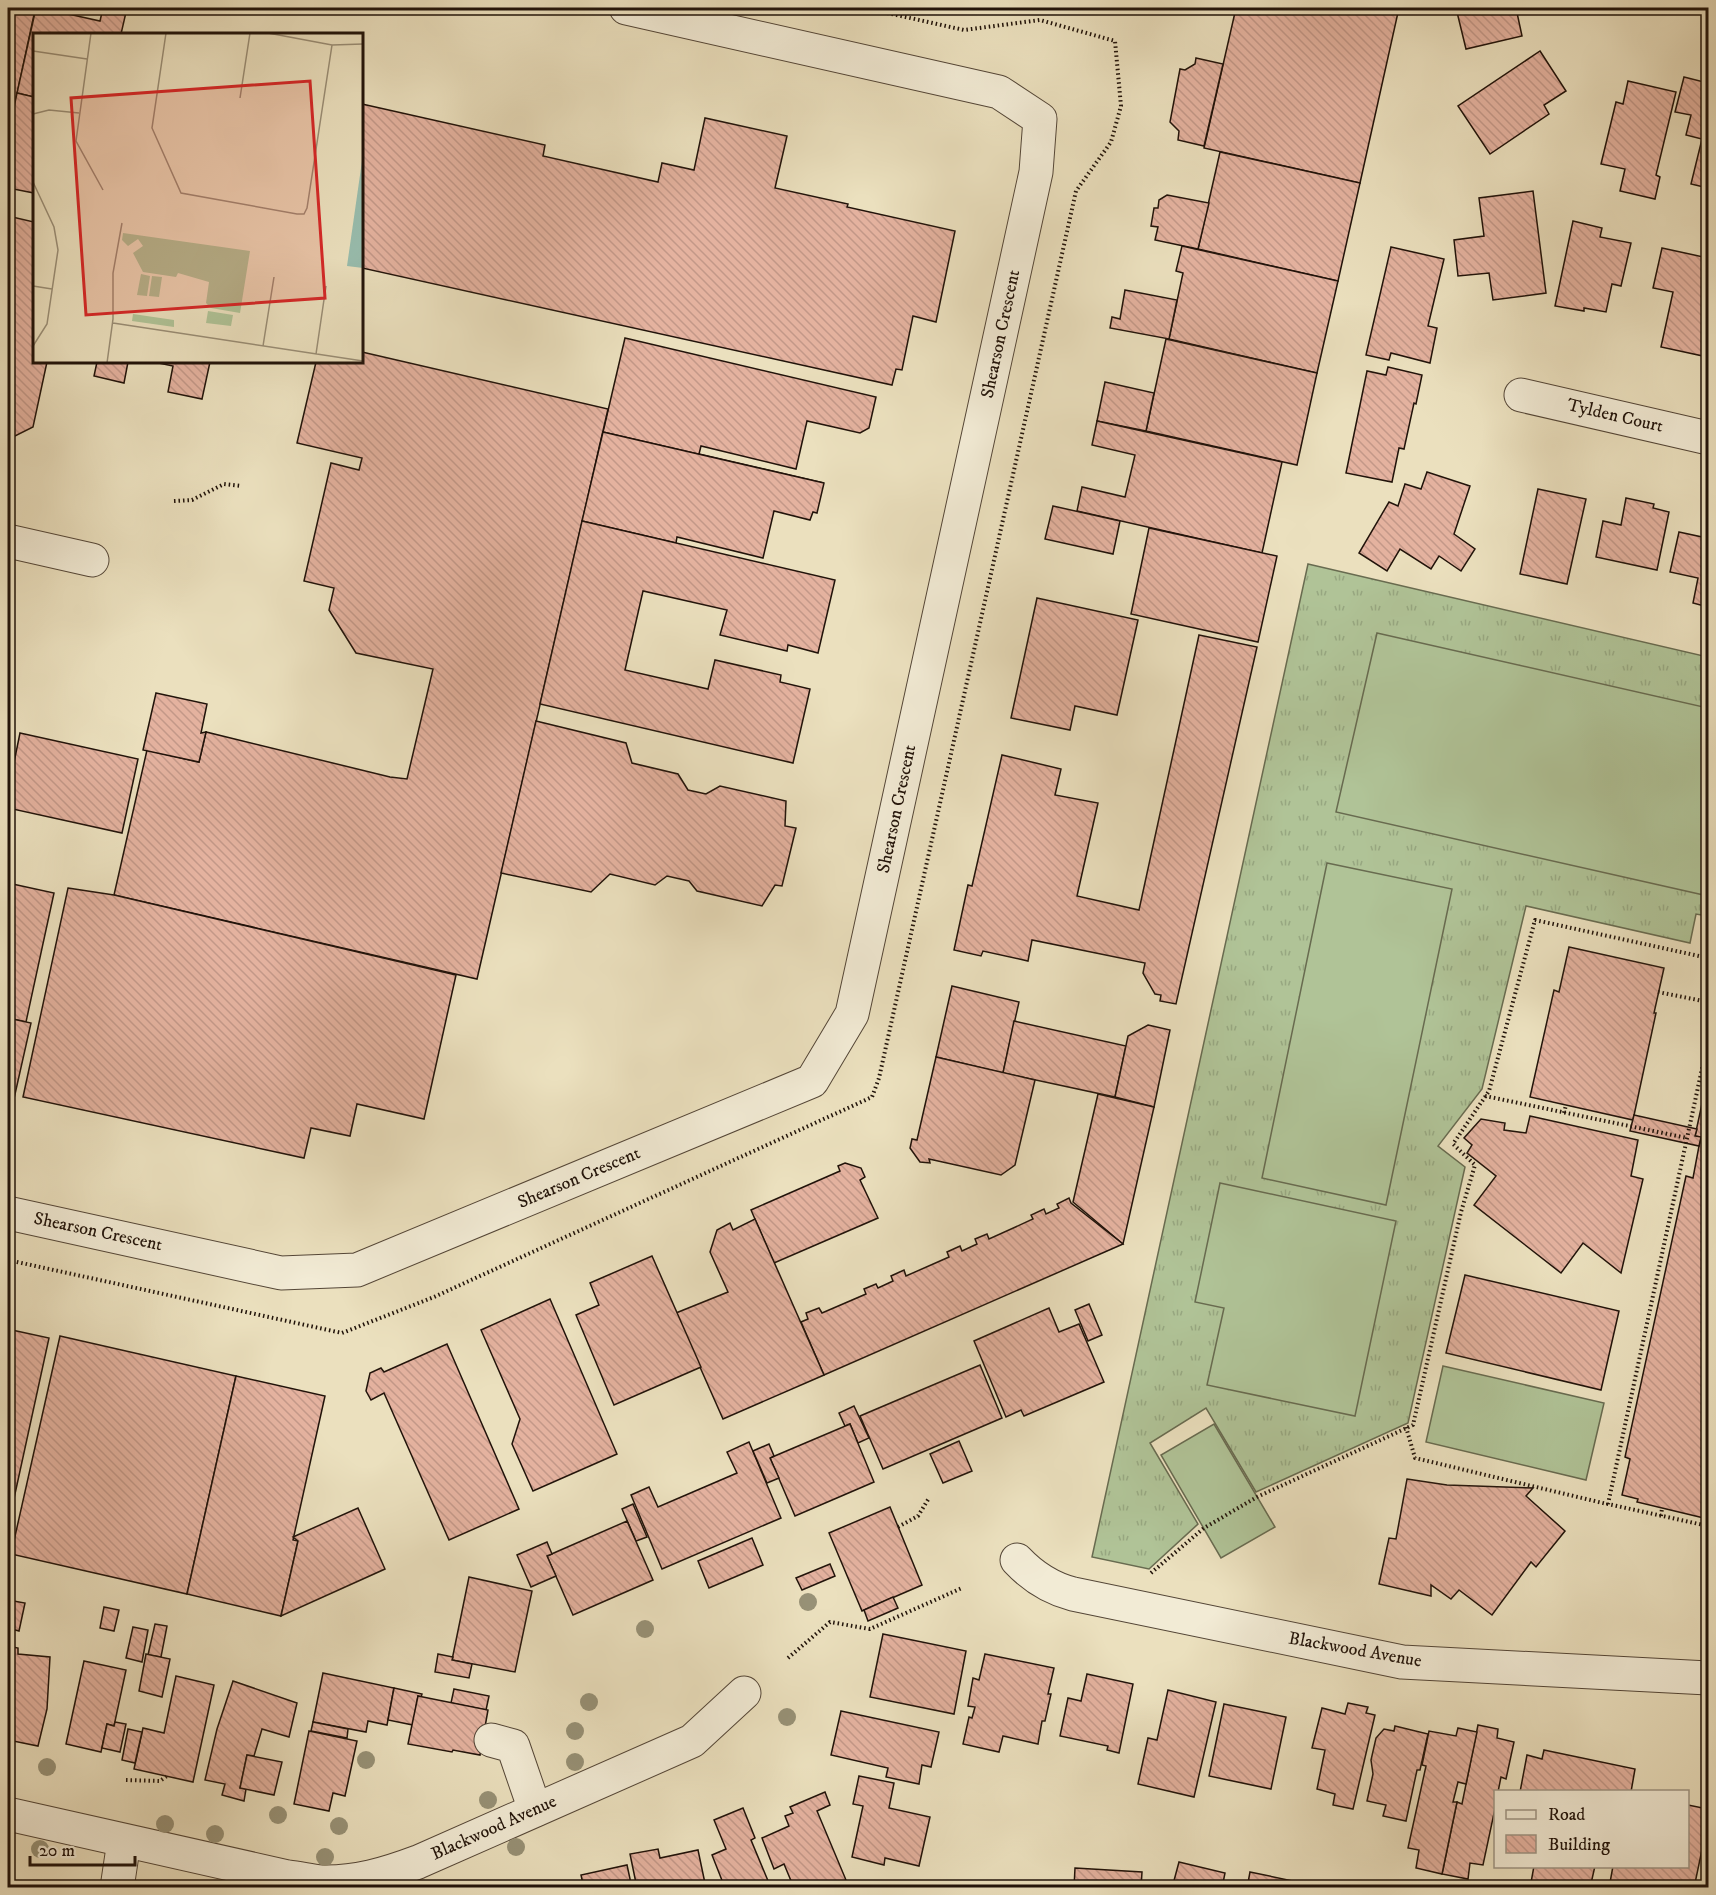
<svg xmlns="http://www.w3.org/2000/svg" width="1716" height="1895" viewBox="0 0 1716 1895" font-family="'IM FELL DW Pica',serif">
	<style>
		.grass { fill: url(#grass-tufts); stroke: #686b50; stroke-width: 1.5 }
		.pitch { fill: #b0c397; stroke: #686b50; stroke-width: 1.5 }
		.building { fill: url(#building-back-hatch); stroke: #21130a; stroke-width: 1.5 }
		.lines { fill: none; stroke-linecap: round; stroke-linejoin: round }
		.minor-casing { stroke: #544637; stroke-width: 35 }
		.path { stroke: #21130a; stroke-width: 4; stroke-dasharray: 1.5 3; stroke-linecap: butt }
		.minor { stroke: #f2ebd5; stroke-width: 33 }
		.tree { fill: #979176 }
		.labels { text-anchor: middle; dominant-baseline: central; stroke-width: 5; stroke-linejoin: round; paint-order: stroke }
		.street-label { font-size: 18px; fill: #21130a; stroke: #f2ebd5 }
		.inset-road { fill: none; stroke: #9a8e76; stroke-width: 1.5 }
		.view { fill: #d62828; fill-opacity: 0.15; stroke: #d62828; stroke-width: 3 }
		.inset-edge { fill: none; stroke: #21130a; stroke-width: 3 }
	</style>
	<defs>
		<pattern id="grass-tufts" width="24" height="20" patternUnits="userSpaceOnUse" patternTransform="scale(1.5)"><rect width="24" height="20" fill="#b0c397"/><path d="M3 7l-1-3M5 7V3M7 7l1-3M15 17l-1-3M17 17v-4M19 17l1-3" fill="none" stroke="#97a781"/></pattern>
		<pattern id="building-back-hatch" width="6" height="6" patternUnits="userSpaceOnUse" patternTransform="scale(1.5)"><rect width="6" height="6" fill="#e4b29f"/><path d="M-1 5l2 2M0 0l6 6M5-1l2 2" fill="none" stroke="#c39888"/></pattern>
	</defs>
	<rect width="100%" height="100%" fill="#ebe0be"/>
	<filter id="stains"><feTurbulence type="fractalNoise" baseFrequency=".00333" numOctaves="4"/><feColorMatrix values="0 0 0 0 .2 0 0 0 0 .09 0 0 0 0 .02 0 0 0 .5 -.17"/></filter>
	<radialGradient id="worn" r=".72"><stop offset=".6" stop-color="#630" stop-opacity="0"/><stop offset="1" stop-color="#630" stop-opacity=".3"/></radialGradient>
	<polygon class="grass" points="1308,564 1708,657 1708,916 1696,914 1690,943 1526,906 1482,1089 1438,1146 1465,1167 1408,1423 1256,1492 1206,1408 1150,1443 1198,1524 1149,1569 1092,1557"/>
	<g class="pitch">
		<polygon points="1377,633 1708,708 1708,896 1336,812"/>
		<polygon points="1327,863 1452,889 1386,1205 1262,1178"/>
		<polygon points="1220,1183 1396,1221 1355,1416 1207,1385 1224,1308 1195,1302"/>
		<polygon points="1443,1366 1604,1403 1586,1480 1426,1442"/>
		<polygon points="1214,1424 1275,1527 1221,1558 1161,1455"/>
	</g>
	<g class="building">
		<polygon points="8,8 35,10 8,136"/>
		<polygon points="36,8 60,8 59,12 100,21 103,8 127,8 121,34 34,34 34,97 17,93"/>
		<polygon points="1236,8 1399,8 1360,183 1204,148"/>
		<polygon points="1456,8 1516,8 1522,36 1466,49"/>
		<polygon points="1540,51 1566,91 1544,105 1549,114 1490,154 1458,106"/>
		<polygon points="1196,58 1223,64 1204,146 1178,140 1179,131 1170,122 1180,69 1185,70 1195,64"/>
		<polygon points="1684,77 1708,83 1708,188 1691,184 1702,139 1686,135 1691,115 1675,112"/>
		<polygon points="1628,81 1676,92 1656,175 1660,177 1655,199 1620,191 1625,169 1601,164 1616,102 1623,104"/>
		<polygon points="17,93 34,97 34,193 8,188 8,136"/>
		<polygon points="362,104 545,145 543,156 658,182 662,163 694,170 705,118 787,136 775,188 848,204 847,207 955,231 936,322 913,316 902,370 896,369 892,385 362,268"/>
		<polygon points="1220,152 1360,183 1338,281 1198,249"/>
		<polygon points="1533,191 1546,293 1493,300 1489,273 1458,276 1454,240 1484,236 1479,198"/>
		<polygon points="1167,195 1209,203 1198,249 1155,240 1158,227 1151,226 1154,208 1158,208 1159,200"/>
		<polygon points="8,216 34,222 34,362 47,362 33,427 13,437 8,436"/>
		<polygon points="1573,221 1602,228 1600,237 1631,243 1621,286 1612,284 1606,312 1584,308 1584,311 1555,306"/>
		<polygon points="1182,246 1338,281 1317,373 1169,339 1183,273 1176,271"/>
		<polygon points="1391,247 1444,259 1428,326 1437,328 1430,363 1391,353 1389,360 1366,355"/>
		<polygon points="1662,248 1708,258 1708,331 1703,356 1661,347 1673,292 1653,288"/>
		<polygon points="1125,290 1177,300 1169,339 1110,328 1112,317 1120,319"/>
		<polygon points="625,338 876,397 869,428 860,433 807,421 796,469 701,446 699,454 824,483 603,432"/>
		<polygon points="1166,339 1317,373 1297,465 1146,431"/>
		<polygon points="362,352 608,409 477,979 114,895 147,750 199,762 206,732 390,777 407,779 433,669 356,653 329,610 334,588 304,581 331,463 359,470 362,458 297,443 316,362 362,362"/>
		<polygon points="97,362 128,362 124,383 94,376"/>
		<polygon points="154,362 210,362 202,399 168,392 173,366"/>
		<polygon points="1388,367 1422,375 1416,404 1414,403 1404,449 1399,448 1392,482 1346,473 1367,371 1386,375"/>
		<polygon points="1105,382 1154,393 1146,431 1097,421"/>
		<polygon points="1097,421 1282,462 1262,553 1077,511 1082,487 1125,497 1135,455 1092,445"/>
		<polygon points="603,432 824,483 817,513 813,512 810,520 774,511 763,558 677,537 676,543 582,521"/>
		<polygon points="1427,472 1470,486 1454,534 1475,549 1461,571 1439,556 1431,569 1400,549 1387,571 1359,553 1389,502 1398,506 1405,484 1421,489"/>
		<polygon points="1538,489 1586,499 1567,584 1520,574"/>
		<polygon points="1626,498 1654,504 1653,508 1669,512 1657,570 1596,557 1603,521 1621,525"/>
		<polygon points="1053,506 1120,521 1113,554 1045,539"/>
		<polygon points="582,521 835,580 818,653 788,645 787,651 720,635 727,610 643,591 625,670 708,689 715,660 781,675 780,682 810,689 793,763 540,704"/>
		<polygon points="1149,528 1277,556 1258,642 1131,614"/>
		<polygon points="1679,532 1707,538 1708,532 1708,607 1693,603 1698,578 1670,572"/>
		<polygon points="1037,598 1138,620 1117,715 1075,706 1070,730 1011,718"/>
		<polygon points="1199,635 1257,647 1176,1004 1160,1001 1161,995 1155,994 1143,973 1145,963 1032,940 1028,961 983,951 981,956 954,950 968,885 972,886 1002,755 1061,769 1055,795 1098,803 1077,896 1139,910"/>
		<polygon points="156,693 207,704 201,733 206,732 199,762 143,750"/>
		<polygon points="536,721 626,743 632,763 678,774 688,790 706,794 720,786 786,801 785,826 796,828 782,886 775,885 762,906 697,891 689,881 667,876 655,885 610,874 591,892 501,873"/>
		<polygon points="20,733 138,759 122,833 8,808 8,792"/>
		<polygon points="8,883 54,893 26,1022 8,1018"/>
		<polygon points="68,888 114,895 456,975 424,1119 357,1104 350,1136 311,1128 304,1158 23,1097"/>
		<polygon points="1569,947 1664,968 1654,1013 1656,1013 1633,1120 1530,1097 1554,990 1559,992"/>
		<polygon points="952,986 1019,1002 1003,1073 936,1057"/>
		<polygon points="8,1018 31,1023 11,1112 8,1111"/>
		<polygon points="1014,1021 1126,1046 1115,1097 1003,1073"/>
		<polygon points="1148,1025 1170,1030 1154,1107 1115,1097 1128,1036"/>
		<polygon points="936,1057 1035,1080 1015,1165 1001,1175 929,1159 930,1163 920,1162 910,1148 912,1139 917,1140"/>
		<polygon points="1708,1076 1708,1519 1637,1502 1638,1499 1622,1495 1630,1459 1625,1457 1686,1176 1693,1178 1699,1146 1701,1137 1695,1136"/>
		<polygon points="1098,1094 1154,1107 1123,1244 1073,1202"/>
		<polygon points="1634,1115 1697,1129 1695,1136 1701,1137 1699,1146 1630,1131"/>
		<polygon points="1530,1116 1638,1140 1631,1176 1643,1179 1621,1273 1583,1243 1561,1273 1474,1205 1496,1176 1467,1153 1472,1145 1464,1138 1481,1119 1505,1123 1504,1130 1526,1133"/>
		<polygon points="845,1163 861,1168 865,1177 860,1180 878,1218 774,1263 751,1210 840,1171 838,1166"/>
		<polygon points="1069,1198 1071,1203 1123,1244 824,1375 801,1322 808,1319 806,1313 819,1308 822,1313 866,1294 864,1289 876,1284 878,1288 893,1281 891,1276 904,1270 906,1276 949,1257 947,1252 960,1246 962,1251 977,1244 975,1239 987,1234 989,1239 1033,1219 1031,1215 1044,1209 1046,1214 1059,1208 1057,1204"/>
		<polygon points="755,1219 824,1375 723,1419 676,1313 728,1292 710,1252 717,1230 730,1223 733,1230"/>
		<polygon points="652,1256 701,1367 614,1405 576,1315 599,1305 590,1283"/>
		<polygon points="1465,1275 1619,1311 1601,1390 1446,1353"/>
		<polygon points="550,1299 617,1454 533,1491 512,1444 520,1419 481,1330"/>
		<polygon points="1089,1304 1102,1335 1088,1341 1075,1310"/>
		<polygon points="1049,1308 1059,1332 1079,1324 1104,1382 1024,1416 1021,1410 1006,1417 974,1341"/>
		<polygon points="12,1330 49,1338 8,1526 8,1349"/>
		<polygon points="60,1336 236,1376 187,1594 11,1554"/>
		<polygon points="447,1344 519,1509 449,1540 384,1393 371,1400 366,1391 370,1373 381,1368 384,1372"/>
		<polygon points="980,1365 1002,1418 883,1469 860,1416"/>
		<polygon points="236,1376 325,1396 293,1540 298,1541 281,1616 187,1594"/>
		<polygon points="854,1406 869,1438 858,1443 850,1424 845,1426 839,1413"/>
		<polygon points="850,1424 874,1482 795,1516 770,1458"/>
		<polygon points="959,1441 972,1471 943,1483 930,1454"/>
		<polygon points="749,1442 781,1518 662,1569 631,1495 649,1487 658,1507 737,1473 727,1452"/>
		<polygon points="769,1444 774,1456 770,1458 779,1478 767,1483 753,1451"/>
		<polygon points="1407,1479 1447,1485 1533,1488 1526,1496 1565,1531 1536,1567 1531,1562 1492,1615 1459,1590 1451,1599 1431,1585 1431,1596 1379,1584 1389,1538 1396,1539"/>
		<polygon points="633,1504 647,1537 636,1541 622,1509"/>
		<polygon points="890,1507 922,1585 862,1611 829,1533"/>
		<polygon points="358,1508 385,1569 281,1616 298,1541 293,1537"/>
		<polygon points="627,1521 653,1580 573,1615 547,1556"/>
		<polygon points="752,1538 763,1565 709,1588 698,1561"/>
		<polygon points="547,1542 552,1554 547,1556 556,1576 531,1587 517,1555"/>
		<polygon points="830,1564 835,1576 802,1590 796,1578"/>
		<polygon points="469,1577 532,1591 515,1672 452,1660"/>
		<polygon points="893,1597 898,1608 868,1621 864,1610"/>
		<polygon points="8,1600 25,1603 19,1631 8,1628"/>
		<polygon points="104,1607 119,1610 114,1631 100,1628"/>
		<polygon points="155,1624 167,1626 161,1657 148,1655"/>
		<polygon points="133,1627 148,1630 142,1662 126,1658"/>
		<polygon points="883,1634 966,1651 954,1714 870,1697"/>
		<polygon points="8,1646 18,1648 18,1654 50,1657 47,1709 38,1746 8,1740"/>
		<polygon points="146,1654 170,1659 162,1697 139,1691"/>
		<polygon points="438,1654 453,1657 452,1660 472,1664 469,1678 435,1672"/>
		<polygon points="985,1654 1054,1668 1048,1694 1051,1694 1045,1721 1042,1721 1038,1744 1003,1736 999,1752 963,1744 969,1717 972,1718 975,1707 968,1706 973,1678 979,1680"/>
		<polygon points="84,1661 126,1670 114,1726 107,1724 101,1752 66,1744"/>
		<polygon points="323,1673 394,1688 387,1725 368,1721 366,1732 313,1722"/>
		<polygon points="1087,1674 1133,1684 1119,1753 1107,1750 1108,1746 1060,1736 1068,1698 1081,1701"/>
		<polygon points="176,1676 214,1685 193,1782 134,1769 143,1728 164,1733"/>
		<polygon points="233,1681 297,1703 289,1737 262,1729 254,1756 247,1755 240,1788 246,1789 244,1801 222,1795 225,1784 205,1780 217,1729"/>
		<polygon points="394,1688 422,1694 421,1697 418,1696 413,1725 388,1720"/>
		<polygon points="454,1689 489,1696 486,1710 451,1703"/>
		<polygon points="1168,1690 1216,1702 1194,1797 1138,1784 1148,1738 1157,1740"/>
		<polygon points="418,1696 488,1710 480,1755 453,1750 452,1752 408,1744"/>
		<polygon points="1348,1703 1368,1707 1366,1713 1375,1715 1353,1809 1333,1805 1335,1794 1317,1789 1325,1750 1312,1748 1322,1708 1345,1714"/>
		<polygon points="1224,1704 1286,1717 1271,1789 1209,1776"/>
		<polygon points="841,1711 939,1732 931,1767 922,1765 919,1784 886,1777 888,1768 831,1755"/>
		<polygon points="115,1722 126,1724 120,1752 102,1748 107,1724 114,1726"/>
		<polygon points="313,1722 348,1729 347,1738 311,1731"/>
		<polygon points="1478,1725 1498,1729 1497,1738 1514,1742 1506,1779 1501,1777 1498,1792 1496,1792 1496,1804 1483,1865 1470,1863 1468,1879 1442,1874 1457,1802 1462,1804"/>
		<polygon points="1395,1726 1428,1734 1420,1770 1417,1770 1406,1821 1383,1816 1386,1805 1367,1801 1373,1774 1371,1760 1376,1738 1384,1729 1394,1731"/>
		<polygon points="1458,1728 1477,1732 1466,1784 1458,1782 1453,1802 1457,1802 1442,1874 1416,1868 1419,1850 1408,1848 1426,1766 1422,1765 1429,1731 1456,1736"/>
		<polygon points="128,1729 142,1732 135,1763 122,1760"/>
		<polygon points="309,1731 357,1741 345,1796 333,1793 329,1811 294,1804"/>
		<polygon points="1544,1750 1635,1769 1631,1792 1520,1792 1527,1755 1542,1759"/>
		<polygon points="247,1755 282,1762 274,1795 240,1788"/>
		<polygon points="859,1776 894,1783 889,1808 930,1817 919,1866 885,1858 884,1865 852,1857 863,1806 853,1804"/>
		<polygon points="825,1792 830,1805 817,1811 846,1880 828,1888 794,1888 784,1864 774,1869 762,1838 789,1826 785,1816 793,1813 790,1807"/>
		<polygon points="1688,1805 1708,1809 1708,1821 1694,1888 1609,1888 1613,1866 1688,1866"/>
		<polygon points="743,1808 755,1838 751,1840 771,1888 725,1888 712,1855 726,1849 714,1820"/>
		<polygon points="658,1849 660,1858 698,1850 706,1888 637,1888 630,1854"/>
		<polygon points="1179,1862 1225,1873 1222,1888 1172,1888"/>
		<polygon points="627,1865 632,1888 584,1888 581,1875"/>
		<polygon points="1534,1866 1595,1866 1590,1888 1530,1888"/>
		<polygon points="1075,1868 1142,1872 1141,1888 1074,1888"/>
		<polygon points="1250,1872 1293,1881 1292,1888 1247,1888"/>
	</g>
	<g class="lines">
		<g class="minor-casing">
			<g id="minor">
				<polyline points="1521,395 1708,438"/>
				<polyline points="8,541 92,560"/>
				<polyline points="8,1213 281,1273 357,1270 812,1081 852,1014 1036,172 1040,119 999,92 626,8"/>
				<path d="M1017,1560c16,17 33,28 56,34l329,68 306,16"/>
				<polyline points="491,1740 513,1746 535,1810"/>
				<path d="M8,1814l280,63c11,1 22,4 33,5 35,1 65,-8 97,-20l274,-121 52,-48"/>
				<polyline points="117,1888 124,1841"/>
			</g>
		</g>
		<g class="path">
			<polyline points="174,501 192,500 224,484 242,486"/>
			<polyline points="1658,992 1708,1002"/>
			<polyline points="1708,1001 1705,1020 1708,1021"/>
			<polyline points="1708,1041 1608,1504 1708,1526"/>
			<polyline points="1485,1096 1687,1138"/>
			<polyline points="1564,1113 1566,1105"/>
			<polyline points="8,1260 342,1333 434,1297 872,1097 879,1078 1076,191 1111,142 1121,106 1115,41 1040,20 964,30 865,8"/>
			<polyline points="1406,1427 1415,1458 1607,1504"/>
			<polyline points="1661,1516 1662,1508"/>
			<polyline points="898,1527 918,1516 929,1498"/>
			<polyline points="1151,1573 1204,1528 1257,1497 1413,1425 1461,1212 1475,1165 1453,1144 1489,1091 1535,920 1708,958"/>
			<polyline points="788,1658 830,1622 870,1629 962,1588"/>
			<polyline points="126,1780 160,1781 167,1776"/>
		</g>
		<use href="#minor" class="minor"/>
	</g>
	<g class="tree">
		<circle cx="808" cy="1602" r="9"/>
		<circle cx="645" cy="1629" r="9"/>
		<circle cx="589" cy="1702" r="9"/>
		<circle cx="787" cy="1717" r="9"/>
		<circle cx="575" cy="1731" r="9"/>
		<circle cx="366" cy="1760" r="9"/>
		<circle cx="575" cy="1762" r="9"/>
		<circle cx="47" cy="1767" r="9"/>
		<circle cx="488" cy="1800" r="9"/>
		<circle cx="278" cy="1815" r="9"/>
		<circle cx="165" cy="1824" r="9"/>
		<circle cx="339" cy="1826" r="9"/>
		<circle cx="215" cy="1834" r="9"/>
		<circle cx="516" cy="1847" r="9"/>
		<circle cx="40" cy="1849" r="9"/>
		<circle cx="325" cy="1857" r="9"/>
	</g>
	<g class="labels">
		<g class="street-label">
			<text transform="translate(1001 334) rotate(-78)">Shearson Crescent</text>
			<text transform="translate(1615 416) rotate(13)">Tylden Court</text>
			<text transform="translate(897 809) rotate(-78)">Shearson Crescent</text>
			<text transform="translate(579 1178) rotate(-23)">Shearson Crescent</text>
			<text transform="translate(98 1232) rotate(12)">Shearson Crescent</text>
			<text transform="translate(1355 1650) rotate(10)">Blackwood Avenue</text>
			<text transform="translate(494 1828) rotate(-24)">Blackwood Avenue</text>
		</g>
	</g>
	<g transform="translate(33 33)">
		<rect width="330" height="330" fill="#ebe0be"/>
		<path d="M90,200l127,18 -10,62 -29,-5 -5,-5 3,-21 -31,-9 -2,4 -33,-5 -10,-19 10,-7 -5,-7 -10,7 -6,-6zM175,278l25,4 -2,11 -25,-3zM100,281l41,6v7l-42,-6z" fill="#b0c397"/>
		<path d="M123,211l15,2 -3,22 -25,-3 3,-19 9,1zM139,218l41,5 -2,16 -41,-5zM186,224l23,4 -7,48 -23,-3zM108,241l9,2 -3,20 -10,-1zM119,243l10,1 -3,20 -10,-1z" fill="#b0c397"/>
		<path d="M330,121v114l-16,-2z" fill="#98bdae"/>
		<path class="inset-road" d="M58,0l-15,108 27,49M133,0l-14,95 29,65 116,21h7l3,-6 25,-163M235,0l64,12 31,-1M0,18l54,8M207,65l10,-65M0,81l16,-4 30,3M0,149l21,45 4,23 -11,74 -14,22M0,253l19,3M80,290l250,38M230,313l11,-69M283,321l10,-68M74,330l6,-44v-46l9,-50"/>
		<path class="view" d="M277,48l15,217 -239,17 -15,-217z"/>
		<rect width="330" height="330" class="inset-edge"/>
	</g>
	<rect width="1716" height="1895" fill="none" stroke="#ebe0be" stroke-width="30"/>
	<rect x="9" y="9" width="1698" height="1877" fill="none" stroke="#21130a" stroke-width="3"/>
	<rect x="15" y="15" width="1686" height="1865" fill="none" stroke="#21130a" stroke-width="1.5"/>
	<rect x="1494" y="1790" width="195" height="78" fill="#f2ebd5" stroke="#9e9584" stroke-width="1.5"/>
	<rect x="1506" y="1810" width="30" height="9" fill="#f2ebd5" stroke="#9e9584" stroke-width="1.5"/>
	<text x="1548" y="1820" font-size="18" fill="#21130a">Road</text>
	<rect x="1506" y="1835" width="30" height="18" fill="url(#building-back-hatch)" stroke="#9e9584" stroke-width="1.5"/>
	<text x="1548" y="1850" font-size="18" fill="#21130a">Building</text>
	<path d="M30 1856v9h105v-9" fill="none" stroke="#21130a" stroke-width="3"/>
	<text x="39" y="1856" font-size="18" fill="#21130a" stroke="#f2ebd5" stroke-width="4.5" paint-order="stroke">20 m</text>
	<rect width="100%" height="100%" filter="url(#stains)"/>
	<rect width="100%" height="100%" fill="url(#worn)"/>
</svg>
